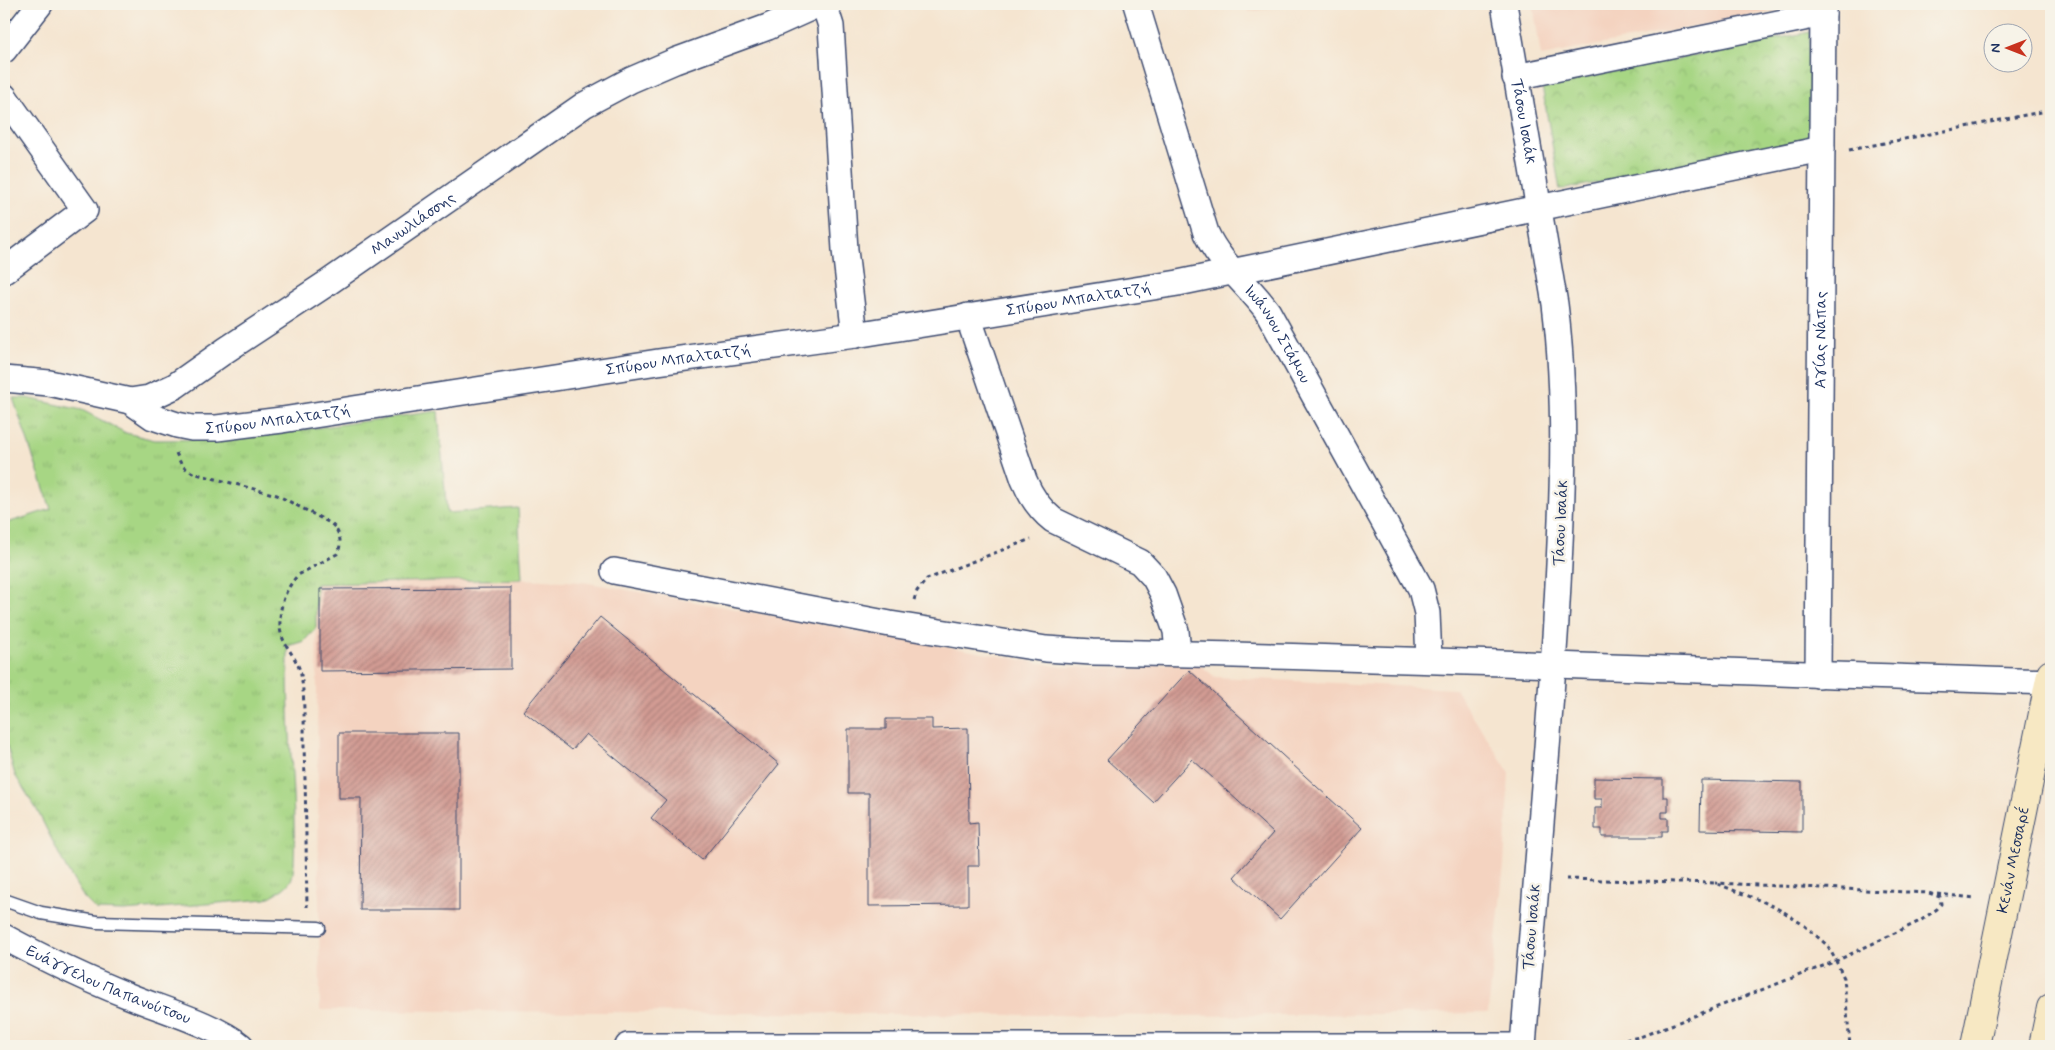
<svg xmlns="http://www.w3.org/2000/svg" width="2055" height="1050" viewBox="0 0 2055 1050" font-family="Mynerve,sans-serif">
	<style>
		.built { fill: #f4d3c0 }
		.grass { fill: url(#grass-tufts); stroke: #618271 }
		.park { fill: url(#park-crowns); stroke: #618271 }
		.building { fill: url(#building-hatch) }
		.lines { fill: none; stroke-linecap: round; stroke-linejoin: round }
		.lane-casing { stroke: #3c4a6f; stroke-width: 15 }
		.street-casing { stroke: #3c4a6f; stroke-width: 28 }
		.secondary-casing { stroke: #3c4a6f; stroke-width: 30 }
		.path { stroke: #3c4a6f; stroke-width: 3; stroke-dasharray: 4 4; stroke-linecap: butt }
		.lane { stroke: #fff; stroke-width: 12 }
		.street { stroke: #fff; stroke-width: 25 }
		.secondary { stroke: #f7e8c3; stroke-width: 28 }
		.labels { text-anchor: middle; dominant-baseline: central; stroke-width: 5; stroke-linejoin: round; paint-order: stroke }
		.street-label { font-size: 16px; fill: #1b2f5e; stroke: #f7f3e8 }
	</style>
	<defs>
		<pattern id="grass-tufts" width="24" height="20" patternUnits="userSpaceOnUse" patternTransform="scale(1.25)"><rect width="24" height="20" fill="#a7d684"/><path d="M3 7l-1-3M5 7V3M7 7l1-3M15 17l-1-3M17 17v-4M19 17l1-3" fill="none" stroke="#8fb874"/></pattern>
		<pattern id="park-crowns" width="20" height="18" patternUnits="userSpaceOnUse" patternTransform="scale(1.25)"><rect width="20" height="18" fill="#a7d684"/><path d="M2 6a3 3 0 1 1 6 0M12 15a3 3 0 1 1 6 0" fill="none" stroke="#8fb874"/></pattern>
		<pattern id="building-hatch" width="6" height="6" patternUnits="userSpaceOnUse" patternTransform="scale(1.25)"><rect width="6" height="6" fill="#d29b93"/><path d="M-1 1l2-2M0 6l6-6M5 7l2-2" fill="none" stroke="#aa7f7b"/></pattern>
	</defs>
	<rect width="100%" height="100%" fill="#f7f3e8"/>
	<filter id="ink" filterUnits="userSpaceOnUse"><feTurbulence type="fractalNoise" baseFrequency=".02" numOctaves="2"/><feDisplacementMap in="SourceGraphic" scale="10" xChannelSelector="R" yChannelSelector="G"/><feConvolveMatrix kernelMatrix="1 2 1 2 8 2 1 2 1" color-interpolation-filters="sRGB"/></filter>
	<filter id="wash" filterUnits="userSpaceOnUse"><feTurbulence type="fractalNoise" baseFrequency=".0096" numOctaves="4" result="noise"/><feDisplacementMap in="SourceGraphic" scale="20" xChannelSelector="R" yChannelSelector="G"/><feGaussianBlur stdDeviation="1.12" result="paint"/><feColorMatrix in="noise" values="0 0 0 0 0 0 0 0 0 0 0 0 0 0 0 0 0 1.4 0 .05"/><feComposite in="paint" operator="in"/></filter>
	<g filter="url(#wash)">
		<rect width="100%" height="100%" fill="#f5e5d0"/>
		<g class="built">
			<polygon points="1247,4 1287,4 1249,12"/>
			<polygon points="1533,4 1806,4 1806,5 1541,56"/>
			<polygon points="522,579 583,582 1062,667 1140,668 1194,660 1215,677 1455,689 1509,772 1504,865 1488,1013 1181,1016 320,1010 316,584"/>
		</g>
		<path class="grass" d="M13,398h14l55,12 44,23 29,7 81,-1 202,-28 9,102 71,-5 4,71 -206,5v44l-12,13 -16,5c-1,57 4,115 6,173 0,13 2,51 -3,61 -5,9 -17,14 -25,19l-142,12 -28,-1 -12,-12 -18,-30 -29,-58 -22,-35 -11,-40v-211l47,-15z"/>
		<polygon class="park" points="1810,32 1810,141 1560,190 1542,86"/>
		<g id="blocks">
			<g class="building">
				<polygon points="511,588 511,669 320,671 320,589"/>
				<polygon points="600,617 779,764 702,860 651,818 666,800 586,734 572,750 523,711"/>
				<polygon points="1189,670 1362,828 1280,919 1234,877 1273,833 1192,759 1153,802 1107,760"/>
				<polygon points="886,719 932,719 932,729 968,728 969,823 978,822 979,866 968,866 968,905 869,906 869,793 848,793 848,729 886,729"/>
				<polygon points="339,733 459,733 459,910 360,910 361,798 339,798"/>
				<polygon points="1594,778 1663,779 1663,797 1668,797 1668,812 1662,812 1662,818 1668,818 1668,831 1662,831 1662,837 1602,837 1602,829 1595,829 1595,808 1602,808 1602,799 1594,799"/>
				<polygon points="1701,780 1802,782 1802,832 1700,830"/>
			</g>
		</g>
	</g>
	<g filter="url(#ink)">
		<use href="#blocks" fill-opacity="0" stroke="#3c4a6f" stroke-width="1"/>
		<g class="lines">
			<g class="lane-casing">
				<polyline id="lane" points="4,900 41,913 97,922 319,928"/>
			</g>
			<g class="street-casing">
				<g id="street">
					<polyline points="824,4 831,26 845,250 855,335"/>
					<path id="s1" d="M1136,4l70,229c14,31 42,51 62,79l153,277 6,24 2,47"/>
					<path id="s2" d="M1504,4l51,300c13,106 7,211 1,317 -9,142 -22,284 -33,425"/>
					<polyline points="4,50 40,4"/>
					<polyline points="1515,77 1823,14"/>
					<polyline points="4,96 85,210 4,271"/>
					<path d="M968,316l56,164c7,17 15,29 29,40l87,42 14,15 9,17 13,37 2,22"/>
					<path id="s3" d="M4,379l45,4 81,18 19,-3 26,-12 51,-36 100,-66 258,-179 47,-25 44,-19 93,-34 51,-23"/>
					<path id="s4" d="M130,401l23,16 24,8 15,3h25l65,-8 376,-58 197,-27 323,-52 644,-134"/>
					<path d="M614,571l276,53 156,25 46,3c319,5 638,21 958,30"/>
					<path id="s5" d="M1818,675l5,-671"/>
					<path id="s6" d="M4,937c41,22 82,42 125,59 31,13 87,29 112,50"/>
					<polyline points="628,1046 1523,1046"/>
				</g>
			</g>
			<g class="secondary-casing">
				<g id="secondary">
					<path id="s7" d="M1975,1046l76,-372"/>
					<polyline points="2043,1046 2051,1008"/>
				</g>
			</g>
			<g class="path">
				<polyline points="1849,150 2051,110"/>
				<path d="M176,453l6,13 11,7 84,22 53,28c10,7 13,21 7,31l-39,21c-13,14 -19,32 -18,52 1,18 18,30 21,48 4,23 3,48 3,72 2,53 2,107 3,160"/>
				<polyline points="914,600 917,591 927,579 1031,539"/>
				<polyline points="1566,879 1715,883 1764,902 1784,912 1805,926 1828,946 1836,961 1844,978 1850,1046"/>
				<polyline points="1937,894 1975,898"/>
				<polyline points="1594,1046 1640,1037 1836,961 1920,921 1937,909 1941,904 1940,897 1929,893 1715,883"/>
			</g>
			<use href="#lane" class="lane"/>
			<use href="#street" class="street"/>
			<use href="#secondary" class="secondary"/>
		</g>
	</g>
	<g class="labels">
		<g class="street-label">
			<text stroke="none"><textPath href="#s2" startOffset="119">Τάσου Ισαάκ</textPath></text>
			<text stroke="none"><textPath href="#s3" startOffset="464">Μανωλιάσσης</textPath></text>
			<text stroke="none"><textPath href="#s4" startOffset="965">Σπύρου Μπαλτατζή</textPath></text>
			<text stroke="none"><textPath href="#s1" startOffset="364">Ιωάννου Στάμου</textPath></text>
			<text stroke="none"><textPath href="#s5" startOffset="335">Αγίας Νάπας</textPath></text>
			<text stroke="none"><textPath href="#s4" startOffset="560">Σπύρου Μπαλτατζή</textPath></text>
			<text stroke="none"><textPath href="#s4" startOffset="155">Σπύρου Μπαλτατζή</textPath></text>
			<text transform="translate(1561 523) rotate(-87)">Τάσου Ισαάκ</text>
			<text stroke="none"><textPath href="#s7" startOffset="190">Κενάν Μεσσαρέ</textPath></text>
			<text transform="translate(1532 927) rotate(-85)">Τάσου Ισαάκ</text>
			<text stroke="none"><textPath href="#s6" startOffset="115">Ευάγγελου Παπανούτσου</textPath></text>
		</g>
	</g>
	<rect width="2055" height="1050" fill="none" stroke="#f7f3e8" stroke-width="20"/>
	<g transform="translate(2008 48) rotate(270)"><circle r="24" fill="#f7f3e8" stroke="#9fa5b1"/>
	<path d="M0-4L9 19L0 12L-9 19Z" fill="#c8321e"/>
	<text y="-8" font-size="14" font-weight="bold" text-anchor="middle" fill="#1b2f5e">N</text>
	</g>
</svg>
